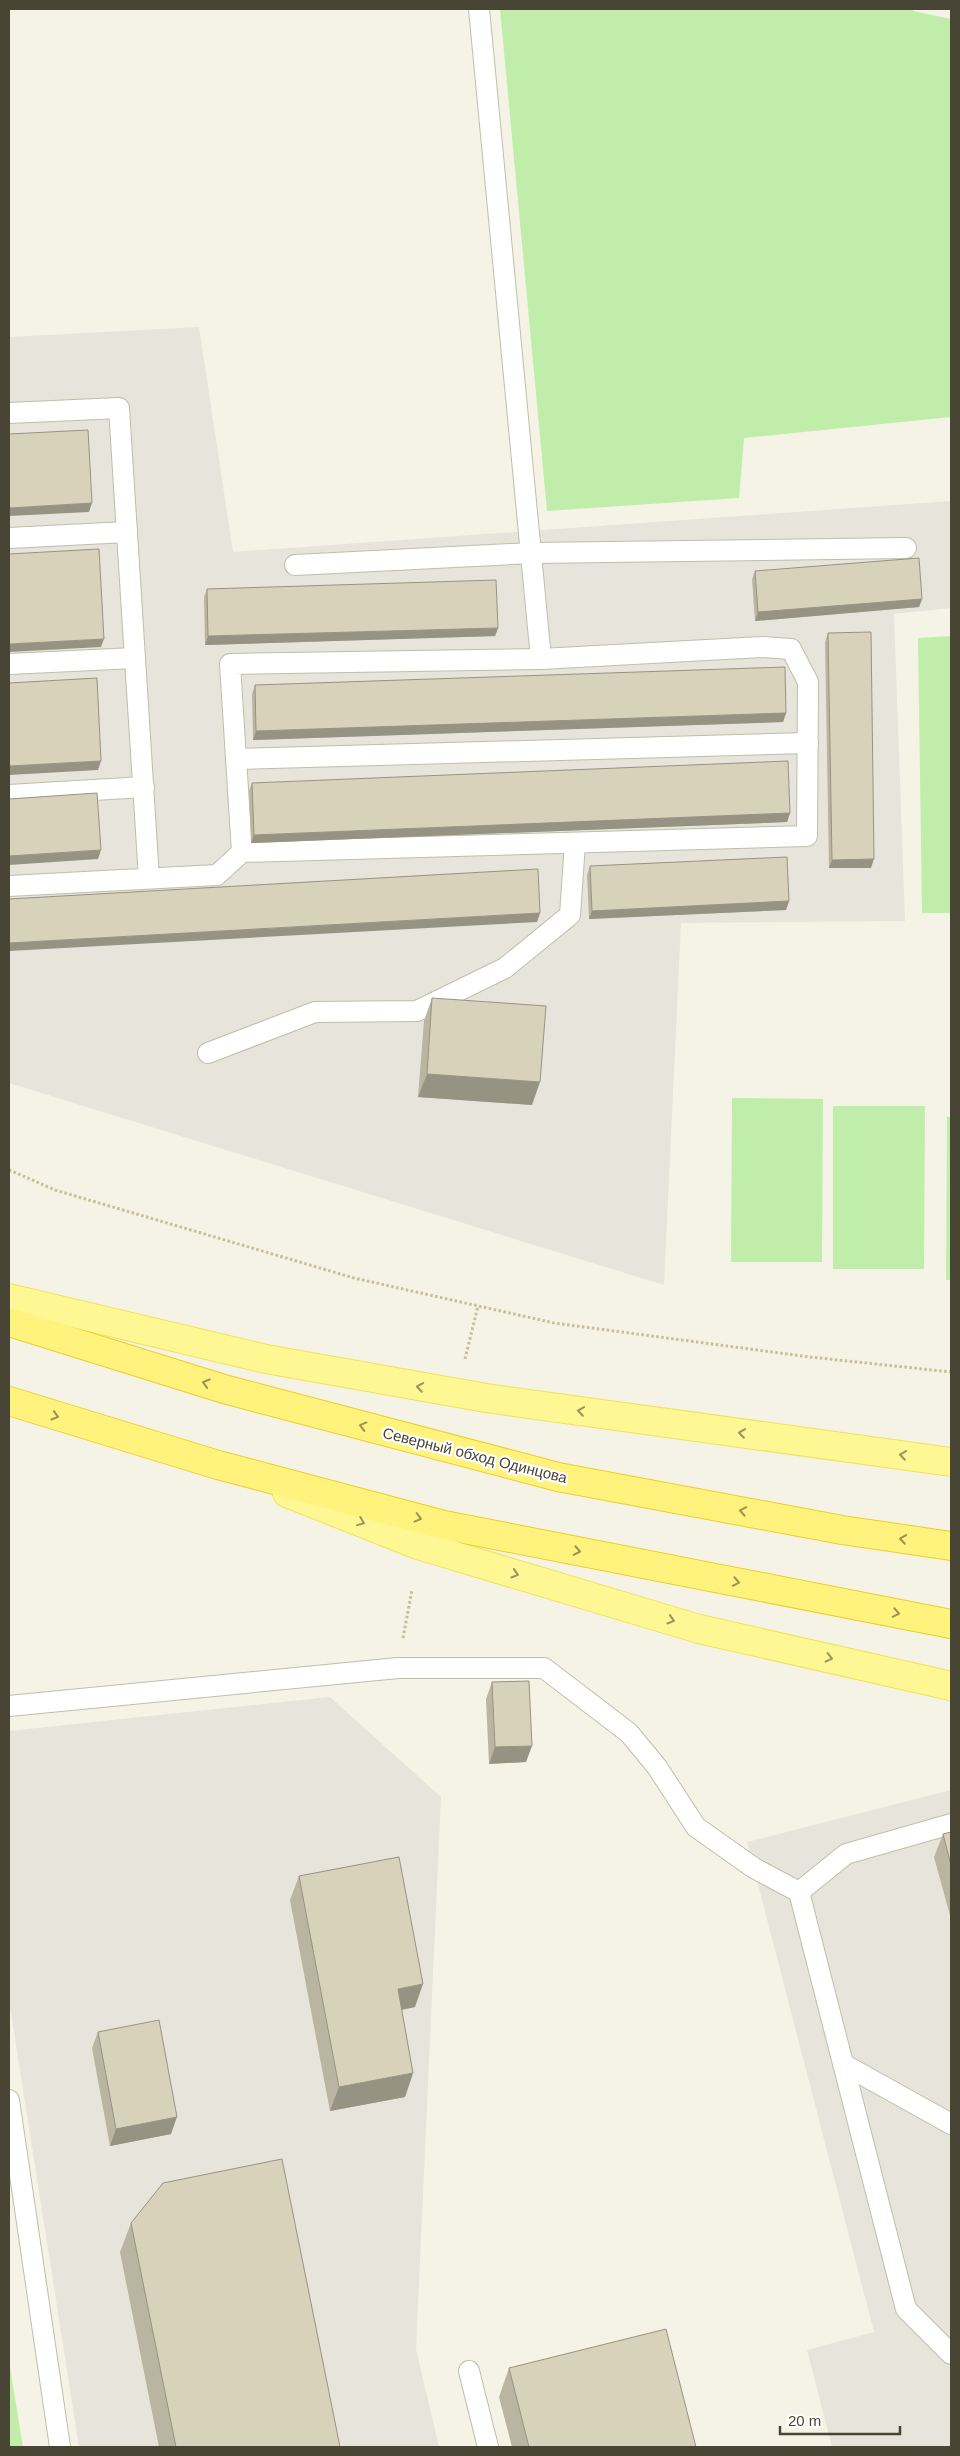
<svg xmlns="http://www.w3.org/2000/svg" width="960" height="2456" viewBox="0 0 960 2456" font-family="Helvetica,sans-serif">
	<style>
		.industrial { fill: #e7e4db }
		.green { fill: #c1edaa }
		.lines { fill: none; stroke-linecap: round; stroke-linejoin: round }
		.service-casing { stroke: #c1bea7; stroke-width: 22 }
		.primary-casing { stroke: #f0e258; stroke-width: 30 }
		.trunk-casing { stroke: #eece26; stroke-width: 30 }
		.path { stroke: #c5be97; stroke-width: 3; stroke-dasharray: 2.5 2.5; stroke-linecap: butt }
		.service { stroke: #fff; stroke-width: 20 }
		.primary { stroke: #fff794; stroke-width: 28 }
		.trunk { stroke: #fff27d; stroke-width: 28 }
		.wall { fill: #bab5a0 }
		.shaded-wall { fill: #979382 }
		.building { fill: #d8d2ba; stroke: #979382 }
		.oneway { stroke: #9a9355 }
		.oneway2 { stroke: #9a955f }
		.labels { text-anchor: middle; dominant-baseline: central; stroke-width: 4.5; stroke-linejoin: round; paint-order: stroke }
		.street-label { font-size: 15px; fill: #484534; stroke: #fff }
	</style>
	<rect width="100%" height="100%" fill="#f5f3e6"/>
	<g class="industrial">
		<polygon points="199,327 233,552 951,501 951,608 894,614 905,921 681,923 664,1285 9,1083 9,337"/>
		<polygon points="330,1697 441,1797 416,2349 439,2447 79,2447 9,2000 9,1731"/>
		<polygon points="951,1790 951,2447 832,2447 807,2350 874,2332 747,1842"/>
	</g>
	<g class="green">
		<polygon points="500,9 913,9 913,11 951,19 951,417 744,438 739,498 547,511"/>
		<polygon points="951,636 951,913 922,913 918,638"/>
		<polygon points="732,1098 823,1099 822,1262 731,1262"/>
		<polygon points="833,1106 925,1106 924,1269 833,1269"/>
		<polygon points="947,1117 951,1117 951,1280 946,1280"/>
		<polygon points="9,2361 23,2447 9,2447"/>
	</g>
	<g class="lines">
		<g class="service-casing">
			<g id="service">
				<polyline points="9,413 119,408 149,878"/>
				<polyline points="9,538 127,532"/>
				<polyline points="295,565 532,553 906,548"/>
				<polyline points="9,664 135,658"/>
				<polyline points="236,759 808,743"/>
				<polyline points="9,795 144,787"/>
				<polyline points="242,852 230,664 541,659"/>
				<polyline points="9,886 217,875 242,852 807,836 808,682 791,649 762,647 541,659 479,9"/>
				<polyline points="208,1053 315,1012 417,1011 505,968 570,915 575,843"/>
				<polyline points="9,1706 398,1668 544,1668 629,1733 657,1767 696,1827 754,1868 799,1892 906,2309 951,2354"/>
				<polyline points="799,1892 846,1854 951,1824"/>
				<polyline points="843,2064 951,2124"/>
				<polyline points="9,2100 60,2447"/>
				<polyline points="469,2371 488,2447"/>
			</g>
		</g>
		<g class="primary-casing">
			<g id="primary">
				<polyline points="9,1298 266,1359 486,1398 951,1462"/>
				<polyline points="287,1493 418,1545 699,1629 951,1686"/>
			</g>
		</g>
		<g class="trunk-casing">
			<g id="trunk">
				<polyline points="9,1322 224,1389 558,1477 842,1530 951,1546"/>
				<polyline points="9,1401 218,1465 444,1525 951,1624"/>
			</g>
		</g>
		<g class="path">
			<polyline points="9,1170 55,1190 354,1278 554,1323 810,1357 951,1372"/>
			<polyline points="465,1359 478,1306"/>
			<polyline points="403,1638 412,1590"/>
		</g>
		<use href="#service" class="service"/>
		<use href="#primary" class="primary"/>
		<use href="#trunk" class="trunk"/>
	</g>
	<g class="wall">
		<polygon points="755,571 922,599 919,607 755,621 752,579"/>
		<polygon points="207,589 498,628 495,636 205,645 204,597"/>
		<polygon points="828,633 871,868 829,868 825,642"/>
		<polygon points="255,685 786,713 783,722 253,740 252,694"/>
		<polygon points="252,783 790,813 787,822 251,843 249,791"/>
		<polygon points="590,866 789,901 786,910 589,919 587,875"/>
		<polygon points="432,998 532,1105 418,1097 424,1021"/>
		<polygon points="492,1682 526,1762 489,1764 486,1699"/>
		<polygon points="951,1832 951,1919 934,1857 943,1834"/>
		<polygon points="299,1876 415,2007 402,2010 413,2073 405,2097 330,2111 290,1900"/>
		<polygon points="98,2032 171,2134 110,2146 92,2048"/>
		<polygon points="131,2223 340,2447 159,2447 120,2252"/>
		<polygon points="509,2368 696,2447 512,2447 499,2397"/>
	</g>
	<g class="shaded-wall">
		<polygon points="92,503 89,512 9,516 9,508"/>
		<polygon points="922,599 919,607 755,621 758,612"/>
		<polygon points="498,628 495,636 205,645 208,636"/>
		<polygon points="104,639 101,647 9,652 9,644"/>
		<polygon points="786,713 783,722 253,740 256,731"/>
		<polygon points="101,761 98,770 9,775 9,766"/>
		<polygon points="790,813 787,822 251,843 254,835"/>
		<polygon points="101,850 98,859 9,865 9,856"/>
		<polygon points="874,859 871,868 829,868 832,860"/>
		<polygon points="789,901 786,910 589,919 592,911"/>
		<polygon points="540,913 537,922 9,951 9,943"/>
		<polygon points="427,1074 540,1082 532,1105 418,1097"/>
		<polygon points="532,1746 526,1762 489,1764 495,1747"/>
		<polygon points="423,1984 415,2007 389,2012 398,1989"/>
		<polygon points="413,2073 405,2097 330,2111 339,2087"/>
		<polygon points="177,2117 171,2134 110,2146 116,2129"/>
	</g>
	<g class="building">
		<polygon points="88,430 92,503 9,508 9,434"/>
		<polygon points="99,549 104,639 9,644 9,554"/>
		<polygon points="919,558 922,599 758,612 755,571"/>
		<polygon points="496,580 498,628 208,636 207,589"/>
		<polygon points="871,632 874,859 832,860 828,633"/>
		<polygon points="785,667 786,713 256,731 255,685"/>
		<polygon points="97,678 101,761 9,766 9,683"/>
		<polygon points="788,761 790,813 254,835 252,783"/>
		<polygon points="97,793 101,850 9,856 9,799"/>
		<polygon points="787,857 789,901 592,911 590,866"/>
		<polygon points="538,869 540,913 9,943 9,899"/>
		<polygon points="432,998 546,1006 540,1082 427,1074"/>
		<polygon points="529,1681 532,1746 495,1747 492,1682"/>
		<polygon points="951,1832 951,1865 943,1834"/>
		<polygon points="399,1857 423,1984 398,1989 413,2073 339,2087 299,1876"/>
		<polygon points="159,2020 177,2117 116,2129 98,2032"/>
		<polygon points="282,2159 340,2447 176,2447 131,2223 163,2183"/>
		<polygon points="666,2329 696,2447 529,2447 509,2368"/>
	</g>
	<defs><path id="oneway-chevron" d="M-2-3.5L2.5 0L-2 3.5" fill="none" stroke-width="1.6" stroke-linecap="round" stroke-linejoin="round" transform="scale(1.25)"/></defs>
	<g class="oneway">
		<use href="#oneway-chevron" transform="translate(206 1383) rotate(-163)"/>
		<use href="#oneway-chevron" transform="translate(55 1416) rotate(17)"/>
		<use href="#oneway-chevron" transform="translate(363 1426) rotate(-165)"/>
		<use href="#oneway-chevron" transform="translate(743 1511) rotate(-169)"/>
		<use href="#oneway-chevron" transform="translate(418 1518) rotate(15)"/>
		<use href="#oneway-chevron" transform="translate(903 1539) rotate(-171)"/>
		<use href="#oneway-chevron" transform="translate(577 1551) rotate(11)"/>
		<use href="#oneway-chevron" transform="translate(736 1582) rotate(11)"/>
		<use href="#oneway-chevron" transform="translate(896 1613) rotate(11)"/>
	</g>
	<g class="oneway2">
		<use href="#oneway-chevron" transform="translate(420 1387) rotate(-170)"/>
		<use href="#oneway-chevron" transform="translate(581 1411) rotate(-172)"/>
		<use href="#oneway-chevron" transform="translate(742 1433) rotate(-172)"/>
		<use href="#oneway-chevron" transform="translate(903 1455) rotate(-172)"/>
		<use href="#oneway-chevron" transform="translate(361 1522) rotate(22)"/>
		<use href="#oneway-chevron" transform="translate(515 1574) rotate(17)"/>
		<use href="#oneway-chevron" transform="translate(671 1620) rotate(17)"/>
		<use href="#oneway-chevron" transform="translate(829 1658) rotate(13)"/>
	</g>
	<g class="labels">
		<g class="street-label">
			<text transform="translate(475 1455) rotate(14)">Северный обход Одинцова</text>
		</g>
	</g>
	<rect width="960" height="2456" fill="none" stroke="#484534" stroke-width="20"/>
	<path d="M780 2426v8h120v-8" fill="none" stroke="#484534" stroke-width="2.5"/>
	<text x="788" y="2426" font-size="15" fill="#484534" stroke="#ffffff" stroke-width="4" paint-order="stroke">20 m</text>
</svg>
